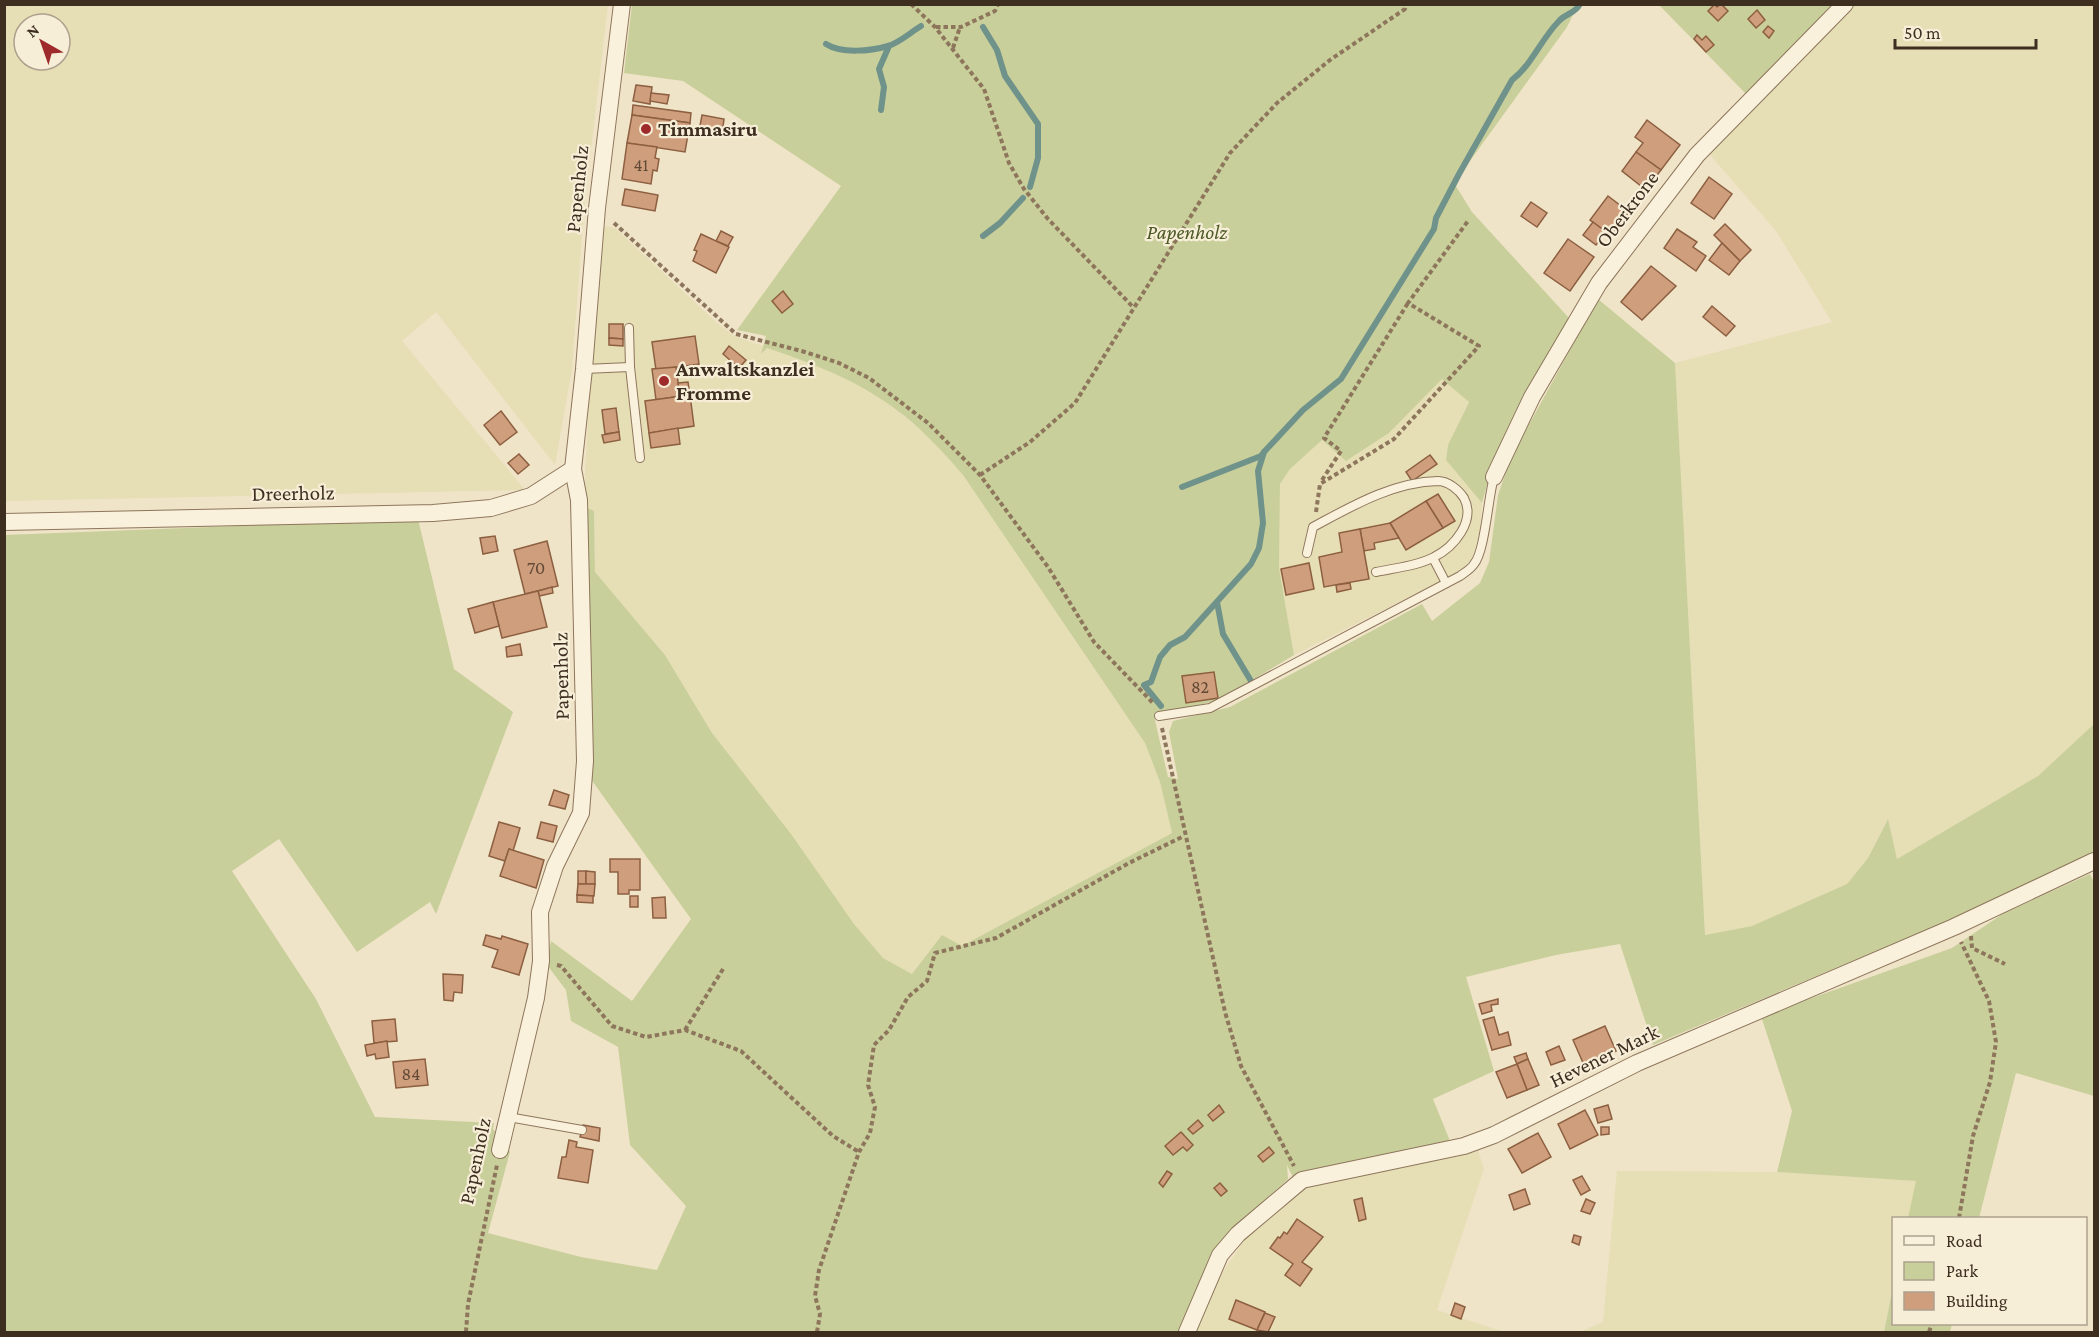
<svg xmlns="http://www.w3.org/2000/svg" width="2099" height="1337" viewBox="0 0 2099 1337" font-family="'Crimson Pro',serif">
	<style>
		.farmland { fill: #e6deb5; fill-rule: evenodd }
		.green { fill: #c9cf9b }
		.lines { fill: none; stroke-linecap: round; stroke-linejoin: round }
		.stream { stroke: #6f938a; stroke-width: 6 }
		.building { fill: #cf9f7d; stroke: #8d5f41; stroke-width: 1.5 }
		.service-casing { stroke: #8d765c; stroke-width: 10 }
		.minor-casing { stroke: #8d765c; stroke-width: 18 }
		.path { stroke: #8d765c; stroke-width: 4; stroke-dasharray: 4.5 3; stroke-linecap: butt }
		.service { stroke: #faf1dc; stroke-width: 8 }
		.minor { stroke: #faf1dc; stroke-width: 16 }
		.poi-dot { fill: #9e2a2b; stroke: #f7eed8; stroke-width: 2 }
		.labels { text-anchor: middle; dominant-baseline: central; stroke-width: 4.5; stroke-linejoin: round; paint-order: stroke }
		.number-label { font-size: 18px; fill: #624a37 }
		.poi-label { font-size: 21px; font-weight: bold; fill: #3d2e20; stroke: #f7eed8; text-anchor: start }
		.street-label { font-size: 21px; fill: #3d2e20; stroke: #f7eed8 }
		.park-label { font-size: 21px; font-style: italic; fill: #4d5a26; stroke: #f7eed8 }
	</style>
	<rect width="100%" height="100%" fill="#f0e4c8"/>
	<g class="farmland">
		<path d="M4,5h604l-24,205 -12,159 -17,96 -119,-153 -34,29 123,149 -520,11zM24,24h36v36h-36z"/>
		<polygon points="1836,5 2091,5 2094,9 2094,724 2038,776 1897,859 1887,820 1868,858 1847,884 1752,926 1705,935 1675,363 1832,322 1776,231 1698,141"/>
		<polygon points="606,226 615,228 716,322 734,336 763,346 762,353 767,348 826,368 853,381 880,396 939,446 963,475 1145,743 1160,782 1172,833 962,946 942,936 912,974 883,958 854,924 712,733 665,655 595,572 594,512 585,507 585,471 596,288 602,231"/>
		<polygon points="1442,378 1469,401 1448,445 1446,460 1482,503 1480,530 1473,557 1459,572 1294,655 1279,568 1280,484 1290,469 1322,440 1346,461 1389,433"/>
		<polygon points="1477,1148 1484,1169 1437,1310 1504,1332 1197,1332 1221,1275 1245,1239 1298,1188"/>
		<polygon points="1617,1171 1777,1172 1917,1181 1908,1218 1894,1218 1893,1287 1884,1332 1579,1332 1603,1322"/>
	</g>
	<g class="green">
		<path d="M632,5h946l-11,22 -113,156 18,29 97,106 -78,152 -9,33 -36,-43 2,-15 21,-43 -27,-23 -53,54 -43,28 -24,-21 -32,29 -10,15 -1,84 15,87 -75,45 -65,16 14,61 10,2 -9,-47 4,-11 57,-14 192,-103 10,17 48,-38 9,-21 9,-67 13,-38 87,-158 77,64 30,572 47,-9 95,-42 21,-26 20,-39 9,40 141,-83 56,-52v130l-95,45 -346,146 -33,-101 -64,11 -90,22 28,94 -61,28 17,42 35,-11 32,-17 -24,16 -195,59 -11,-23 1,14 -55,51 -19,21 7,24 -24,57h-1192l-1,-797 414,-16 36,150 59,43 -77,202 -6,-12 -73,50 -78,-113 -47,32 84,128 59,118 119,6 -1,6 17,23 -22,81 93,24 76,13 29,-64 -56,-61 -12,-98 -47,-26 -5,-31 -19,-25 4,-24 81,60 59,-82 -103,-144 -3,-268 9,4 1,61 70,83 47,78 79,101 63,90 29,34 29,16 30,-39 20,11 210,-113 -12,-51 -15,-39 -182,-268c-61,-73 -107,-97 -196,-127l-6,6 5,-18 -29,-6 104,-144 -158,-105 -59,-8z"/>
		<polygon points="1659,5 1836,5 1746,94"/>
		<polygon points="2090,874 2094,882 2094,1096 2016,1073 1979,1218 1908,1218 1916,1181 1777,1172 1792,1111 1761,1016 1952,948 2004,913"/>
		<polygon points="1893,1287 1894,1324 1952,1324 1950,1332 1884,1332"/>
	</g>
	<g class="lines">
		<g class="stream">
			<polyline points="983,27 997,50 1005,76 1038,124 1038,158 1030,187"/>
			<path d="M826,44c15,10 45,7 62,2 11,-3 23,-14 33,-20"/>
			<polyline points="881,110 884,87 879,69 889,46"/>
			<polyline points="983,236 1000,223 1023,198"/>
			<polyline points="1182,487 1261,456 1264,452"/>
			<polyline points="1217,602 1223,634 1254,686"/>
			<path d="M1161,706l-17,-21 7,-3 9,-25 10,-12 15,-8 66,-73 8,-16 4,-25 -5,-52 6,-19 39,-42 38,-31 93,-150 2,-11 23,-44 53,-94c20,-15 29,-41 47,-59 7,-8 16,-7 21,-17"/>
		</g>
	</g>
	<g class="building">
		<polygon points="1715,4 1717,7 1721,4 1728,11 1718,21 1708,11"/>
		<polygon points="1757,10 1765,20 1756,28 1748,19"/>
		<polygon points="1768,26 1774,31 1769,38 1763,32"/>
		<polygon points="1697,35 1702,40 1706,36 1714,45 1706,52 1694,39"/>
		<polygon points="636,85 652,87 650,104 633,101"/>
		<polygon points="651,93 669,95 667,104 650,101"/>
		<polygon points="633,105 691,113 690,123 632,115"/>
		<polygon points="632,115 690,123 685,152 627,143"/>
		<polygon points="702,115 724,119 722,134 699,131"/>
		<polygon points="1647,120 1680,145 1661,170 1636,152 1643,143 1635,137"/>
		<polygon points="627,143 657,147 655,158 659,159 657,171 653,170 651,184 622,179"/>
		<polygon points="1636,152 1661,170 1646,190 1622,171"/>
		<polygon points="1709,177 1732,194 1714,219 1691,203"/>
		<polygon points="625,189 658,195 655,211 622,205"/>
		<polygon points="1608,196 1629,212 1611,236 1590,220"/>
		<polygon points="1531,202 1547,213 1537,227 1521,216"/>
		<polygon points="1593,222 1606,232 1596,245 1583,235"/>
		<polygon points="1725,224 1751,250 1740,261 1714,235"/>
		<polygon points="1677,229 1697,242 1693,247 1706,256 1696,271 1664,248"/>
		<polygon points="721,231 733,237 728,246 716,241"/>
		<polygon points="701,234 729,247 716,273 693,261 697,251 694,250"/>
		<polygon points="1568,239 1594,257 1570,291 1544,273"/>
		<polygon points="1722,243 1740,261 1729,275 1709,260"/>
		<polygon points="1651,266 1676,286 1642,320 1621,302"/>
		<polygon points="783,291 793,304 782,313 772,301"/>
		<polygon points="1712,306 1735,326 1726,336 1703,317"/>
		<polygon points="609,324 623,324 623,339 609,338"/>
		<polygon points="695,336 699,364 656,370 652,342"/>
		<polygon points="609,338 623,339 623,346 609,345"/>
		<polygon points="729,346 746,360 739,368 723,354"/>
		<polygon points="676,367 680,396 656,400 652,369"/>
		<polygon points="688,382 690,395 680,396 678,383"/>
		<polygon points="690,395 694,426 649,433 645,401"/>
		<polygon points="616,408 619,432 605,434 602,410"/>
		<polygon points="501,411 517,432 500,445 484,425"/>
		<polygon points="678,428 680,444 651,448 649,433"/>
		<polygon points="619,432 620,440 604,443 602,435"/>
		<polygon points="519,454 529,465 518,474 508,463"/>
		<polygon points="1430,455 1437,464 1412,481 1406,472"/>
		<polygon points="1438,494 1455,521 1443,528 1426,501"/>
		<polygon points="1426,501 1443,528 1406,550 1390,523"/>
		<polygon points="1390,523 1399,538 1374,543 1375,549 1364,551 1360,529"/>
		<polygon points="1360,529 1369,579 1324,587 1319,557 1342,552 1339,533"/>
		<polygon points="495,536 498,551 483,554 480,538"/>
		<polygon points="547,541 558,586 525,594 514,550"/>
		<polygon points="1309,563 1314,589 1286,595 1281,569"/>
		<polygon points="1350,583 1351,589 1337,592 1336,585"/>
		<polygon points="552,587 553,593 539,596 538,591"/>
		<polygon points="538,591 547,627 502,638 493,602"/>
		<polygon points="493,602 499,626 475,633 468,609"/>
		<polygon points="520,644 522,655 507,657 506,647"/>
		<polygon points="1214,672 1218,698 1186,703 1182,676"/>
		<polygon points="554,790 569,795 565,809 549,805"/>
		<polygon points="499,822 520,828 513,851 509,849 505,861 489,856"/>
		<polygon points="541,822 557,826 553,842 537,838"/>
		<polygon points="509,849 544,860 536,888 500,876"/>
		<polygon points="610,859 640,859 640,890 629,890 629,894 618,894 618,872 610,872"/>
		<rect x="578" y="871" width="8" height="13"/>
		<polygon points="586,871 595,872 595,884 586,884"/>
		<polygon points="578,884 595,884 594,896 577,895"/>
		<polygon points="577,895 593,896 593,903 577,902"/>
		<rect x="630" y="896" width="8" height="11"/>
		<polygon points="665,897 666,918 653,918 652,898"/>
		<polygon points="486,935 501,939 502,936 528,944 519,975 492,967 498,950 483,945"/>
		<polygon points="443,974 463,975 462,993 454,992 453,1001 444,1000"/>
		<polygon points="1498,999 1498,1004 1491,1005 1492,1011 1482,1014 1479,1004"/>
		<polygon points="1494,1017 1499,1035 1508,1032 1511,1045 1492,1050 1483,1020"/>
		<polygon points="395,1019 397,1041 374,1043 372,1021"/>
		<polygon points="1605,1026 1616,1051 1584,1065 1573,1040"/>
		<polygon points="387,1041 389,1057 376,1059 375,1054 367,1056 365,1045"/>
		<polygon points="1559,1046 1565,1060 1551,1065 1546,1052"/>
		<polygon points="1526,1053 1528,1059 1517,1064 1514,1057"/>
		<polygon points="425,1059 428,1085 396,1088 393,1062"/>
		<polygon points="1528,1059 1539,1085 1527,1090 1517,1064"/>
		<polygon points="1517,1064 1527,1090 1507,1098 1496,1072"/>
		<polygon points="1219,1105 1224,1112 1213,1121 1208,1115"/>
		<polygon points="1608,1105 1612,1119 1598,1123 1594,1109"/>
		<polygon points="1585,1110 1598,1135 1570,1149 1558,1124"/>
		<polygon points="1198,1120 1203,1126 1193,1134 1188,1129"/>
		<polygon points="583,1125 600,1128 599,1141 580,1137"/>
		<polygon points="1601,1127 1609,1127 1609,1134 1601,1135"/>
		<polygon points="1181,1132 1193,1145 1187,1151 1183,1147 1173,1155 1165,1146"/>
		<polygon points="1538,1133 1551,1157 1522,1173 1508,1149"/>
		<polygon points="569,1140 577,1142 576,1147 593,1150 588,1183 558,1178 562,1157 566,1157"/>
		<polygon points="1269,1147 1274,1153 1263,1162 1258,1156"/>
		<polygon points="1167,1171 1172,1174 1163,1187 1159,1183"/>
		<polygon points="1582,1176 1590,1190 1581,1195 1573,1180"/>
		<polygon points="1220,1183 1227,1191 1221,1196 1214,1188"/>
		<polygon points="1525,1189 1530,1204 1514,1210 1509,1195"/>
		<polygon points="1362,1198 1366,1219 1359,1221 1354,1200"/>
		<polygon points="1586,1199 1595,1203 1590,1214 1581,1211"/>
		<polygon points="1297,1219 1323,1237 1302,1262 1312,1269 1300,1286 1285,1275 1293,1264 1270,1248 1278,1237 1280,1238 1284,1232 1287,1234"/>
		<polygon points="1574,1235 1581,1237 1579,1245 1572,1242"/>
		<polygon points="1236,1300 1265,1312 1257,1330 1229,1319"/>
		<polygon points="1455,1303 1465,1307 1461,1319 1451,1315"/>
		<polygon points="1265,1313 1275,1317 1268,1332 1257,1330"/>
	</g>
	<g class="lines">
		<g class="service-casing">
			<g id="service">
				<polyline points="629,328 630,367 640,458"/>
				<polyline points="584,369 630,367"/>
				<path d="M1307,553l6,-26c39,-21 80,-45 125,-46 10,0 21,9 26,17 12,23 -10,49 -30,59 -16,9 -40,11 -58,15"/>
				<polyline points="1433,558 1446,583"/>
				<path d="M1159,716l51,-8 250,-132c4,-3 11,-7 14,-12 11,-12 14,-67 20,-87"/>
				<polyline points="508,1117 582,1130"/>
			</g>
		</g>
		<g class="minor-casing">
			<g id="minor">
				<polyline points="1494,477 1532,397 1599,283 1697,155 1845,4"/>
				<polyline points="4,522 433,513 491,508 531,496 573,469"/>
				<polyline points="500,1150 536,998 541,961 540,912 555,866 581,813 585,761 579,500 573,469 584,369 597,208 622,4"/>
				<polyline points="1187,1332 1220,1255 1238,1234 1302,1180 1464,1146 1494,1135 1637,1063 1954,927 2094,861"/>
			</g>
		</g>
		<g class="path">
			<polyline points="911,4 935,27 984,89 1009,163 1024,189 1048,219 1134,308"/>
			<polyline points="936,27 961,27 995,11 998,4"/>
			<polyline points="953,48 960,27"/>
			<polyline points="614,223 736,334 805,352 839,363 869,378 928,423 980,475 1048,567 1094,642 1154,704"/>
			<polyline points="980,475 1030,442 1075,403 1230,153 1277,103 1330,60 1405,9 1404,4"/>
			<polyline points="1322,480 1341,451 1324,438 1408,303"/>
			<polyline points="1316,512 1320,484 1394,439 1479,346 1408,303 1468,221"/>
			<polyline points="1162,728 1225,1012 1241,1066 1294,1166"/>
			<polyline points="1971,936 1972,948 2005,964"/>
			<polyline points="557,965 561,966 612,1026 646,1037 685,1030 741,1051 833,1136 859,1152"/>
			<polyline points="685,1030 723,969"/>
			<polyline points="1959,1218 1973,1136 1990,1082 1996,1042 1989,1001 1961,942"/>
			<polyline points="466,1332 468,1304 497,1165"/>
			<polyline points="817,1332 820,1314 815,1296 819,1270 859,1152 870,1133 875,1107 868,1085 874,1045 889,1030 908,997 927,981 935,953 996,938 1129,863 1184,836"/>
			<polyline points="1929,1332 1932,1324"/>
		</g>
		<use href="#service" class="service"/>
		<use href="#minor" class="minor"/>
	</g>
	<g class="poi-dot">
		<circle cx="646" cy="129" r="6"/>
		<circle cx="664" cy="381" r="6"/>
	</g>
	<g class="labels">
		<g class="number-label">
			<text x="641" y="165">41</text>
			<text x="536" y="568">70</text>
			<text x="1200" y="687">82</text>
			<text x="411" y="1074">84</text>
		</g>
		<g class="poi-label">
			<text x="658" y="129">Timmasiru</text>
			<text x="676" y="369">Anwaltskanzlei<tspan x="676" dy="24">Fromme</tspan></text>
		</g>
		<g class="street-label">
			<text transform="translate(577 189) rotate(-84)">Papenholz</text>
			<text transform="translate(1627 209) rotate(-53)">Oberkrone</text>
			<text transform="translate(293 493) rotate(-1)">Dreerholz</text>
			<text transform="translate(561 676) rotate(-91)">Papenholz</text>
			<text transform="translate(1604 1056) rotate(-26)">Hevener Mark</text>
			<text transform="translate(475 1161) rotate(-78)">Papenholz</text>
		</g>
		<g class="park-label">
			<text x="1187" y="232">Papenholz</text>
		</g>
	</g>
	<rect width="2099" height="1337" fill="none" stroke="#3d2e20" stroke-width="12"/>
	<rect x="1892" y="1217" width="195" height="108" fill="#f7eed8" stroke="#ada18e" stroke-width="1.5"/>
	<rect x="1904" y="1236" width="30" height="9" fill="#faf1dc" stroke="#ada18e" stroke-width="1.5"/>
	<text x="1946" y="1247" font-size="18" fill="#3d2e20">Road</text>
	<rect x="1904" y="1262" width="30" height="18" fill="#c9cf9b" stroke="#ada18e" stroke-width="1.5"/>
	<text x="1946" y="1277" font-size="18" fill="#3d2e20">Park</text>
	<rect x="1904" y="1292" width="30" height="18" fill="#cf9f7d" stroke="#ada18e" stroke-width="1.5"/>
	<text x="1946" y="1307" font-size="18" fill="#3d2e20">Building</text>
	<g transform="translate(42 42) rotate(320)"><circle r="28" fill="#f7eed8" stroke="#ada18e" stroke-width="1.5"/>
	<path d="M0-4.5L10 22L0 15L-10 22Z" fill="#9e2a2b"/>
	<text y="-9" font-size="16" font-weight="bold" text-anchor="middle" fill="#3d2e20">N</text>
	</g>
	<path d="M1895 39v9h141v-9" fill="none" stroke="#3d2e20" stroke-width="3"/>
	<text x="1904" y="39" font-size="18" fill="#3d2e20" stroke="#f7eed8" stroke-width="4.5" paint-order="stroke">50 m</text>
</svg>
